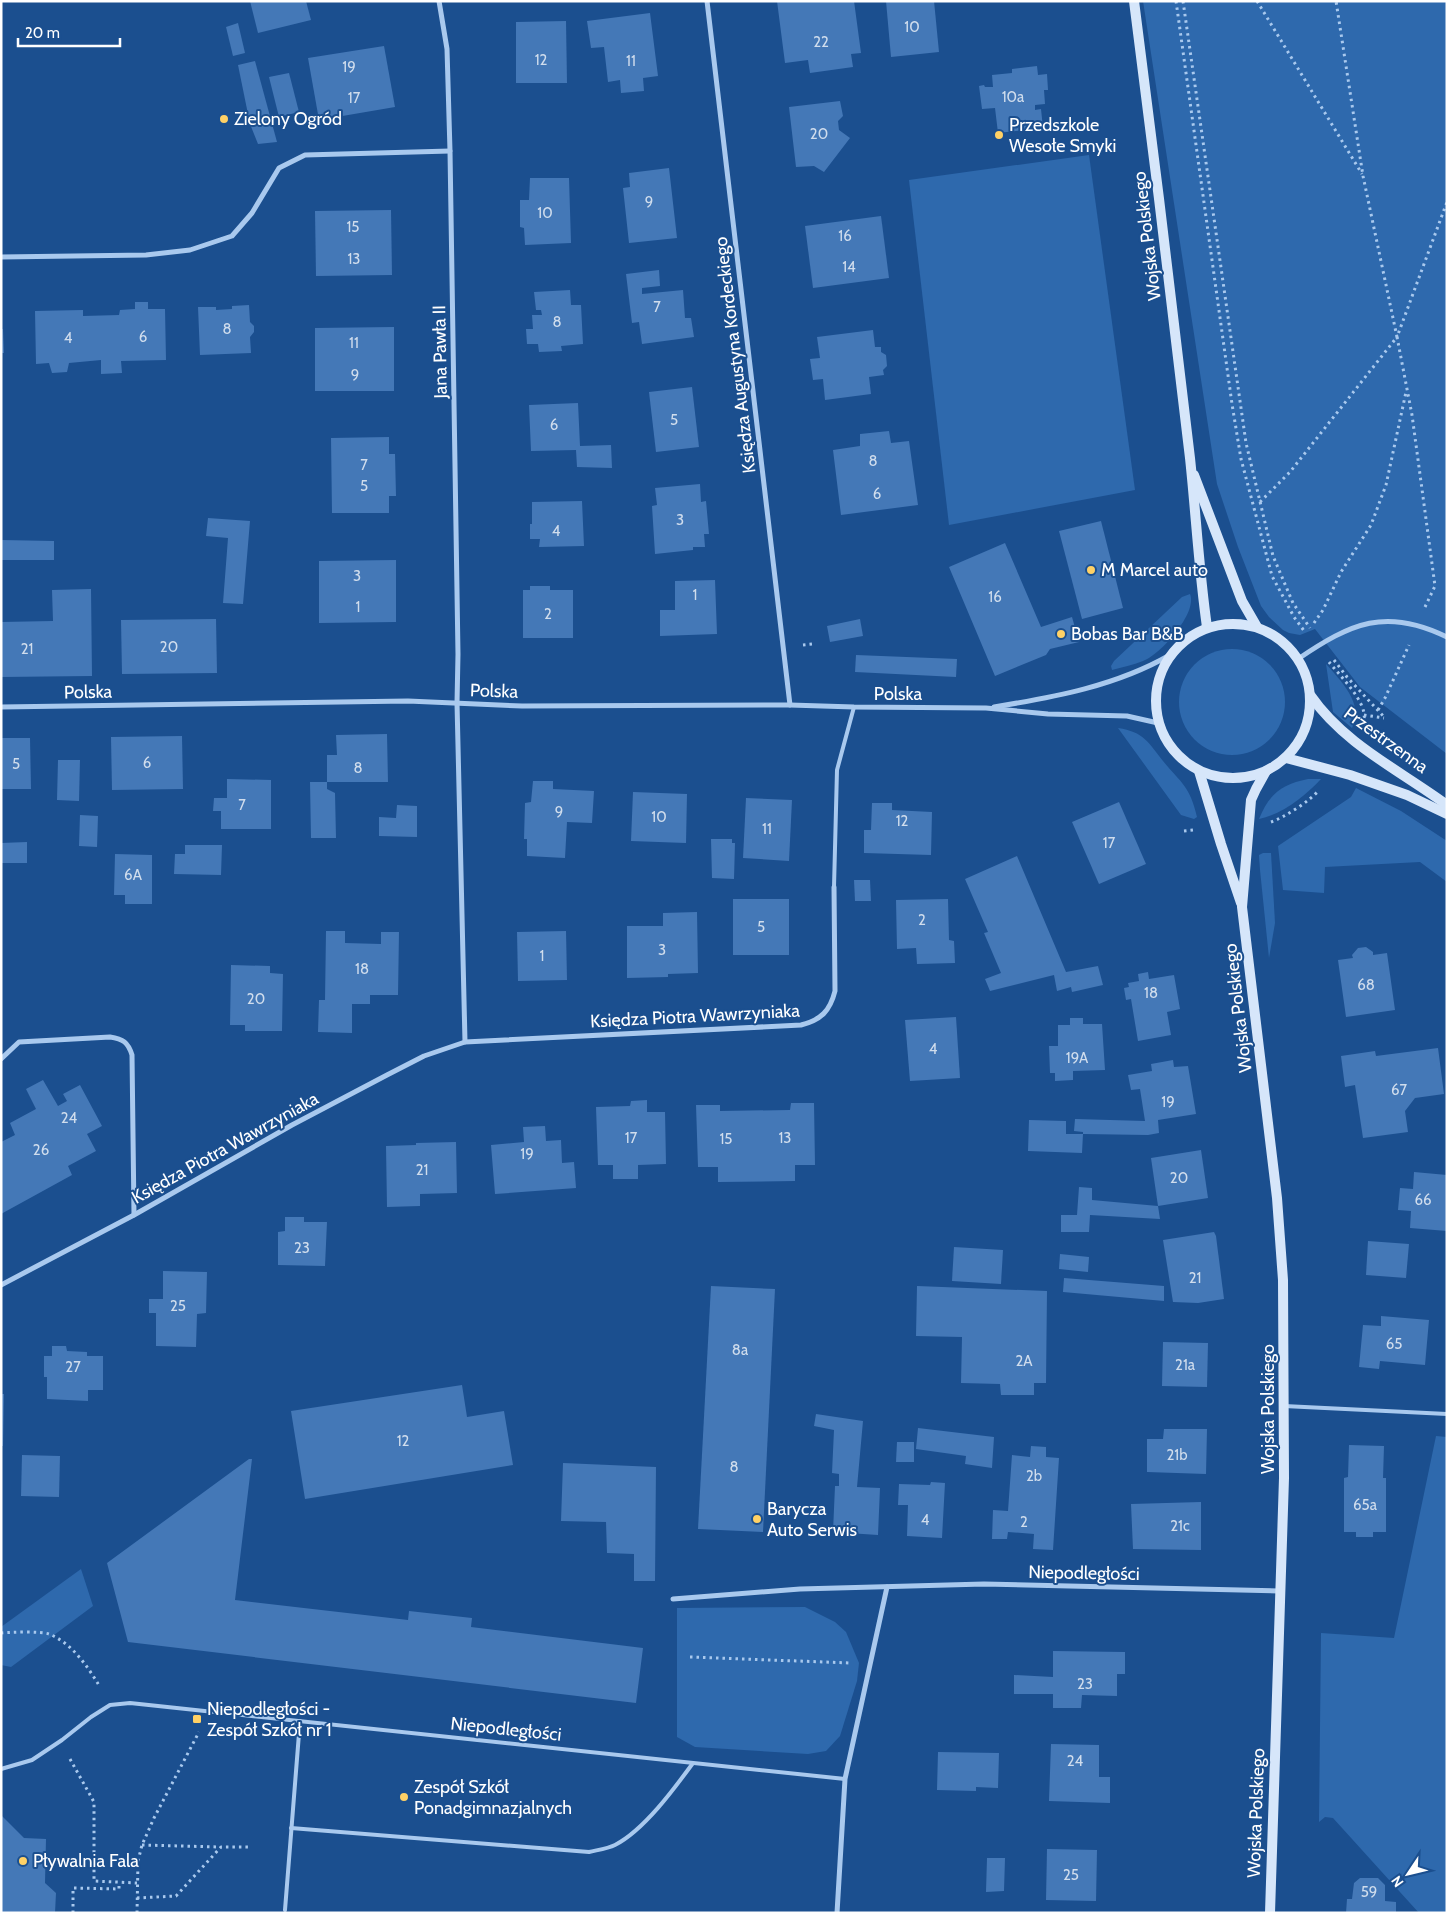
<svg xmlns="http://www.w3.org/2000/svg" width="1448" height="1914" viewBox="0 0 1448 1914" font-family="Cabin,sans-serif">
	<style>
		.green { fill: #2e69ad }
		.building { fill: #4478b7 }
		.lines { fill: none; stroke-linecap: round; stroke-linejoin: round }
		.path { stroke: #a9c9ee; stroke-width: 3; stroke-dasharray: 2.5 4; stroke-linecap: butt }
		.lane { stroke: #a9c9ee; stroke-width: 4 }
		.street { stroke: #a9c9ee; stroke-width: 5 }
		.secondary { stroke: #d6e6fa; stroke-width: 10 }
		.poi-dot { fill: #ffd166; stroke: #1b4f8f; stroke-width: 2 }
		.labels { text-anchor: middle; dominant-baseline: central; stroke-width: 4; stroke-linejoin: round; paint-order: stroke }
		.number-label { font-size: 15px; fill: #d0dded }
		.poi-label { font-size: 18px; fill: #fff; stroke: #1b4f8f; text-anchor: start }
		.street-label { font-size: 18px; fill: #fff; stroke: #1b4f8f }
	</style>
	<rect width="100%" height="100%" fill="#1b4f8f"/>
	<g class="green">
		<polygon points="1143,1 1447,1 1447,754 1360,687 1315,629 1300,635 1289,633 1283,630 1269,617 1261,606 1238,547 1217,484"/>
		<polygon points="1089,155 1135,490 949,525 909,180"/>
		<path d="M1190,594c8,19 -30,61 -47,67 -10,4 -21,6 -31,9l-1,-4 3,-5 68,-64z"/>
		<circle cx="1232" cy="702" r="53"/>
		<path d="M1326,664c14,16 39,40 26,64l-19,-16z"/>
		<path d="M1118,728c26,4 30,14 45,33 18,22 27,25 34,56l-3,2 -13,-4z"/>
		<path d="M1308,779h13c-16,17 -38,35 -62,40 10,-25 23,-35 49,-40z"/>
		<polygon points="1356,788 1401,811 1447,841 1447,882 1420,862 1325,867 1324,893 1283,890 1278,846 1351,797"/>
		<polygon points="1263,853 1271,853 1275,923 1269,958 1260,870 1259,855"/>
		<polygon points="1436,1436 1447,1437 1447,1913 1419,1913 1333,1818 1325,1817 1319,1822 1321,1633 1394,1638"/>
		<polygon points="81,1569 93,1606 11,1667 1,1665 1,1627"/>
		<polygon points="805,1607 835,1622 846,1632 859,1663 857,1681 840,1736 826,1751 808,1754 695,1747 677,1737 677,1608"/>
	</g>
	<g class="building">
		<polygon points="250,1 306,1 311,20 258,33"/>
		<polygon points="777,1 854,1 861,53 851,54 853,67 810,73 808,60 785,63"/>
		<polygon points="886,1 934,1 939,52 891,57"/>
		<polygon points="650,13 658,76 643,78 644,91 621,93 620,80 608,82 604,47 591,48 587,21"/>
		<polygon points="566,21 567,83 516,83 516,22"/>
		<polygon points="238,23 245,53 233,56 226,27"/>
		<polygon points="384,46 395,107 319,120 308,58"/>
		<polygon points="255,61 277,142 258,144 250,124 238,65"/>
		<polygon points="1037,66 1038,75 1047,74 1048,90 1044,90 1045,104 1035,105 1035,110 1041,109 1043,128 998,133 995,108 982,109 979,86 984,85 985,87 993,87 992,75 1012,73 1012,69"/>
		<polygon points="289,73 299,112 279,117 269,77"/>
		<polygon points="840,101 843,116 838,121 839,130 850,138 824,172 814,166 796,167 789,107"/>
		<polygon points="669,168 677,238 629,243 623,188 630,187 629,173"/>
		<polygon points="530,178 569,178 571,243 525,245 524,228 520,227 520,200 529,200"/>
		<polygon points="391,210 392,275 316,276 315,211"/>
		<polygon points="881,216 889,278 813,288 805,226"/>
		<polygon points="659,270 660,286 642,288 642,294 683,290 685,318 691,318 694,337 642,344 639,322 632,323 626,274"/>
		<polygon points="570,290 571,305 581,305 583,344 561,346 562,351 539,352 538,344 527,344 526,329 533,329 532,315 542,315 541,310 536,310 534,292"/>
		<polygon points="135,302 148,302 148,309 165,309 166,360 121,361 122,373 101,374 101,360 69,363 67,372 52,373 49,363 36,364 35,311 83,310 83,316 119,315 120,310 135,309"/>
		<polygon points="249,305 250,322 254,326 254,332 250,337 251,353 200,355 198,307 216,307 216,310 232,309 232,306"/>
		<polygon points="394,327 394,391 315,391 315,328"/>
		<polygon points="1,329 3,329 4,353 1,353"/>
		<polygon points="873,330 875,347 881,347 881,352 886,355 887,366 883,370 884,375 869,377 871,394 825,400 823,379 813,380 810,359 820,358 817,337"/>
		<polygon points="692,387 699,447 656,452 649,392"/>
		<polygon points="578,403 580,446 611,445 612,468 577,467 576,450 531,451 529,405"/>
		<polygon points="889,431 891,443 909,441 918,505 841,515 833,450 860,446 860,434"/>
		<polygon points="389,437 389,454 395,454 396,496 389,496 389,513 332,513 331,438"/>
		<polygon points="700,484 701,502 706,501 709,534 704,534 705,547 693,547 693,550 655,554 652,506 657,505 655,488"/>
		<polygon points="582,501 584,546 539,547 540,539 530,539 530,524 532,524 532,502"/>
		<polygon points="208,518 250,521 243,604 223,603 228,538 206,536"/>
		<polygon points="1101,521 1123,608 1082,619 1059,531"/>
		<polygon points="1,540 54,541 54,560 1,560"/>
		<polygon points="1005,543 1041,627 1072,617 1079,642 1050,649 1046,655 995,676 949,567"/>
		<polygon points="396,560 396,622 319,623 319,561"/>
		<polygon points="715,580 717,634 660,636 660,610 675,610 675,581"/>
		<polygon points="530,586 550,586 550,590 573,590 573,638 523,638 523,590 530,590"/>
		<polygon points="91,589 92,676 1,677 1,622 53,621 52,590"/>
		<polygon points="216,619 217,673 122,674 121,620"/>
		<polygon points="860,619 863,636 830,642 827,626"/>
		<polygon points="856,655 957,659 956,677 855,672"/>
		<polygon points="387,734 388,782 327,782 327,755 337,755 336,735"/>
		<polygon points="182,736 183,789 112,790 111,737"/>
		<polygon points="1,738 30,738 31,789 1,789"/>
		<polygon points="58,760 80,760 79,801 57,800"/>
		<polygon points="227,779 271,780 271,829 221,829 221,811 213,811 214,798 227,798"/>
		<polygon points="533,781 553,781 553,789 594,791 592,823 567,822 565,858 527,856 527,839 524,839 525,803 531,802"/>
		<polygon points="310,782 327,782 327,789 335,793 336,838 311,838"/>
		<polygon points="633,792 687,794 686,843 631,841"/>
		<polygon points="746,798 792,800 789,861 743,858"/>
		<polygon points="1119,802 1146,864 1099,884 1072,822"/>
		<polygon points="872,803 892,803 892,810 932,812 931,855 864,853 864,830 871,830"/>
		<polygon points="397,805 417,806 417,837 379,836 379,817 396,818"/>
		<polygon points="80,815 98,816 97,847 79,846"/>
		<polygon points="711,839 732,839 732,843 735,843 734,879 712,878"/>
		<polygon points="27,842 27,863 1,863 1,843"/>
		<polygon points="185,845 222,845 221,875 174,874 175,854 185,854"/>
		<polygon points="115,854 152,855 152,904 125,904 125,895 114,895"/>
		<polygon points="1017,856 1066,972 1098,966 1103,985 1072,992 1071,987 1057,991 1054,975 990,991 985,979 1001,973 984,933 988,932 965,879"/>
		<polygon points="854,880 870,880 871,901 855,901"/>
		<rect x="733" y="899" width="56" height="56"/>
		<polygon points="948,899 949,940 954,941 955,963 917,964 916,948 897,949 896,900"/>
		<polygon points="697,912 698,973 668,974 668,977 627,978 627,926 663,926 663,913"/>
		<polygon points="326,931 345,931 345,943 381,944 381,932 399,932 398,995 370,995 370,1004 352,1004 352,1033 318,1032 319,1000 325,1000"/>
		<polygon points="566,931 567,980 518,981 517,932"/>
		<polygon points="1366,947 1373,952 1373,955 1387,953 1395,1010 1346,1017 1338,960 1353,958 1352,955 1358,948"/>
		<polygon points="231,965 270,966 270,973 283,974 282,1031 245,1031 245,1025 230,1025"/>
		<polygon points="1148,972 1149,979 1174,975 1180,1009 1167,1012 1171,1035 1138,1041 1131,999 1126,1000 1124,988 1129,987 1128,983 1139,981 1138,974"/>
		<polygon points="956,1017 960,1078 910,1081 905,1020"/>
		<polygon points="1070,1018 1083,1018 1083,1024 1102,1024 1105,1070 1073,1071 1073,1080 1055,1081 1055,1073 1050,1073 1049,1046 1058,1046 1058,1025 1070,1025"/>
		<polygon points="1438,1048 1444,1094 1415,1098 1405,1111 1408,1132 1363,1138 1355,1085 1345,1087 1341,1056 1375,1051 1376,1056"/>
		<polygon points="1173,1060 1174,1067 1188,1066 1196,1114 1158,1120 1159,1133 1148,1135 1083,1134 1082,1153 1028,1151 1029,1120 1066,1121 1066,1134 1083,1134 1083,1132 1074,1131 1075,1119 1145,1121 1140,1089 1131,1090 1128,1075 1152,1071 1151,1064"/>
		<polygon points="43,1080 58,1106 67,1101 63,1094 80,1085 102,1126 87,1134 96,1151 68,1166 72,1175 1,1214 1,1142 15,1135 10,1123 36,1109 26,1089"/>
		<polygon points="647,1100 647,1112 665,1112 666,1164 638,1165 638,1179 613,1179 613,1165 598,1165 596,1107 630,1106 631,1101"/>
		<polygon points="791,1103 814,1103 815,1165 795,1165 795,1181 718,1182 718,1167 698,1167 696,1105 720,1105 720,1111 790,1110"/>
		<polygon points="545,1126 546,1141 561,1140 562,1163 574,1162 576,1188 495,1194 491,1145 524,1142 523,1127"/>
		<polygon points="456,1142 457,1193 420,1194 420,1206 387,1207 386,1146 416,1145 416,1143"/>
		<polygon points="1201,1150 1208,1198 1158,1206 1151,1158"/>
		<polygon points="1414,1172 1447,1175 1447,1231 1410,1228 1411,1211 1398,1210 1400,1188 1413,1189"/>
		<polygon points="1079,1187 1092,1188 1092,1200 1158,1206 1160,1219 1090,1215 1089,1232 1061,1232 1061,1215 1077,1215"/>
		<polygon points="285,1217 304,1217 304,1222 327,1222 325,1266 278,1265 278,1232 285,1231"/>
		<polygon points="1214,1232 1216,1236 1224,1299 1198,1303 1173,1302 1163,1240"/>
		<polygon points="1368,1241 1409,1244 1406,1278 1366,1275"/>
		<polygon points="954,1247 1003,1250 1001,1284 952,1281"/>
		<polygon points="1060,1254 1089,1257 1088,1272 1059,1269"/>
		<polygon points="163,1271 207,1272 206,1313 197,1314 196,1347 156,1346 156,1313 149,1313 149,1299 163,1299"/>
		<polygon points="1064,1278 1164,1286 1164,1301 1063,1292"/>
		<polygon points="711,1286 775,1289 763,1532 698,1529"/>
		<polygon points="917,1286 1047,1291 1046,1383 1034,1383 1034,1395 1001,1395 1000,1384 961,1383 962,1337 916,1336"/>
		<polygon points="1381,1316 1429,1320 1425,1365 1380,1361 1379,1369 1359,1367 1363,1325 1381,1326"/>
		<polygon points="1163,1342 1208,1343 1207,1387 1162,1386"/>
		<polygon points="52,1346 66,1346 67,1351 87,1352 87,1356 103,1356 103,1390 88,1390 88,1401 47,1399 47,1377 44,1377 44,1356 52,1356"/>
		<polygon points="462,1385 467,1417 504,1411 513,1465 305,1499 291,1411"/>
		<polygon points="1,1394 4,1394 3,1446 1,1446"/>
		<polygon points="816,1414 863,1421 857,1487 880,1488 878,1535 833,1532 835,1486 839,1486 839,1474 832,1473 834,1430 814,1426"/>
		<polygon points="918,1428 994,1437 992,1468 965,1464 966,1456 916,1449"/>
		<polygon points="1164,1429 1207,1429 1206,1474 1147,1472 1147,1439 1163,1439"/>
		<polygon points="897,1442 914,1442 914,1462 896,1462"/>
		<polygon points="1349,1445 1384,1446 1383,1478 1386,1478 1386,1532 1373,1532 1373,1537 1356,1537 1356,1532 1344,1532 1344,1478 1348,1477"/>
		<polygon points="1031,1446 1046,1447 1046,1457 1059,1458 1053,1550 1033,1549 1034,1534 1008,1532 1007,1539 992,1539 993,1510 1008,1511 1012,1455 1030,1457"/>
		<polygon points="22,1455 60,1456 59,1497 21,1496"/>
		<polygon points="249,1459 252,1459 235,1600 408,1620 409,1611 472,1618 471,1627 643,1648 636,1703 128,1642 107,1563"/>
		<polygon points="563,1463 656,1467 655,1581 634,1581 634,1554 607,1553 606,1522 561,1521"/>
		<polygon points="931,1482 945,1483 942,1538 907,1536 908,1505 898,1505 899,1484 930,1485"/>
		<polygon points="1201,1502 1201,1550 1133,1549 1131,1504"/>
		<polygon points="1053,1651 1125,1652 1125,1674 1117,1674 1117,1696 1082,1695 1081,1708 1053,1708 1053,1694 1014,1694 1014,1675 1053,1677"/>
		<polygon points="1051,1744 1099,1745 1099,1777 1110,1777 1110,1803 1049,1801"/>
		<polygon points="938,1752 999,1753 998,1788 976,1787 976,1791 937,1790"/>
		<polygon points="1,1815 24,1838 46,1839 45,1883 56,1893 55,1913 1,1913"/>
		<polygon points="1047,1849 1097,1850 1096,1901 1046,1900"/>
		<polygon points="987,1858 1005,1858 1004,1891 986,1892"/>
		<polygon points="1360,1878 1378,1878 1385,1885 1385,1901 1396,1902 1396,1913 1346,1913 1347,1899 1352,1899 1354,1883"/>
	</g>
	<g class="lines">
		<g class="path">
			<polyline points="1176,1 1232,404 1241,459 1272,576 1294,617 1305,632"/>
			<polyline points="1183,1 1246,443 1273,556 1293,603 1310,628"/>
			<polyline points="1257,1 1362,174"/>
			<polyline points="1260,502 1290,472 1397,337 1363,176 1336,1"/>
			<polyline points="1425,607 1435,586 1412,415 1397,337 1447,202"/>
			<polyline points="1314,623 1323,610 1341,572 1371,525 1386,485 1406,392"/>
			<polyline points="803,645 813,644"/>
			<polyline points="1334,660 1347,677 1385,718"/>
			<path d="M1329,662c11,14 38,40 35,57"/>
			<polyline points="1378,710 1385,698 1409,645"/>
			<polyline points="1364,715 1384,718"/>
			<path d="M1271,822c14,-5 39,-21 48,-32"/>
			<polyline points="1184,831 1193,830"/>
			<path d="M1,1633c10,-1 39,-2 48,1 23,9 39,33 51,53"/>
			<polyline points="690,1657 851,1663"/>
			<polyline points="70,1759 94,1802 94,1881 137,1883"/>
			<polyline points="142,1845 220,1847"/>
			<polyline points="137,1898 176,1896 221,1847 251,1847"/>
			<polyline points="73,1913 73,1888 119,1889 119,1883"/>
			<polyline points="137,1913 138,1861 142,1845 154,1818 199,1732"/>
		</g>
		<g class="lane">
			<polyline points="834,887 837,770 854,707"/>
			<polyline points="1284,1406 1447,1414"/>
			<polyline points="1,1769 32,1760 62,1740 91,1717 110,1705 130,1703 845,1779"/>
			<path d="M291,1828l298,24c8,-2 18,-3 26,-7 29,-15 59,-56 78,-82"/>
			<polyline points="285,1910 300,1721"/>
		</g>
		<g class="street">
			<polyline points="439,1 447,49 450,151 458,654 457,703 465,1042"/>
			<polyline points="707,1 790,705"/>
			<polyline points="1,257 146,255 190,250 232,236 252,213 279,168 305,155 450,151"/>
			<path d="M1298,659c53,-36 88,-52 149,-22"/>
			<polyline points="1,707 408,701 522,706 790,705 854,707 986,708 1048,714 1127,716 1158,723"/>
			<path d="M994,707c61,-10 122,-21 176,-52"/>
			<path d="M1,1059l18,-17 91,-5c13,2 18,5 22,18l2,160"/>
			<path d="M1,1285l133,-70 158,-90 95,-50 37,-19 41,-14 336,-17c20,-5 29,-14 34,-34l-1,-104"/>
			<polyline points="673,1599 800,1589 984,1584 1279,1591"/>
			<polyline points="837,1913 845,1779 887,1587"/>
		</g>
		<g class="secondary">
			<path d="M1134,1c20,152 38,305 56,457 6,57 9,113 17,169"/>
			<polyline points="1194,475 1242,601 1257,627"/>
			<circle cx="1233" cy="701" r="77"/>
			<path d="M1311,696c33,48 90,75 136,109"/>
			<polyline points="1286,758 1350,775 1407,795 1447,814"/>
			<polyline points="1199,771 1221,844 1241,903"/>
			<polyline points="1266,771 1256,789 1251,800 1242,907 1277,1198 1283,1280 1284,1478 1270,1913"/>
		</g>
	</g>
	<g class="poi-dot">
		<circle cx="224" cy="119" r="5"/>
		<circle cx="999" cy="135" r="5"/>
		<circle cx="1091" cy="570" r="5"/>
		<circle cx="1061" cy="634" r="5"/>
		<circle cx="757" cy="1519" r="5"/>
		<rect x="192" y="1714" width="10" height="10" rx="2.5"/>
		<circle cx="404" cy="1797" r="5"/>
		<circle cx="23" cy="1861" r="5"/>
	</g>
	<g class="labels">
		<g class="number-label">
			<text x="912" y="27">10</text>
			<text x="821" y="42">22</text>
			<text x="541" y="60">12</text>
			<text x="631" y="61">11</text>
			<text x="349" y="67">19</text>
			<text x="1013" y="97">10a</text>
			<text x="354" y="98">17</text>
			<text x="819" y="134">20</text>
			<text x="649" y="202">9</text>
			<text x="545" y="213">10</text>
			<text x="353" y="227">15</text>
			<text x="845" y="236">16</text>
			<text x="354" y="259">13</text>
			<text x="849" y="267">14</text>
			<text x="657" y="307">7</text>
			<text x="557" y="322">8</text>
			<text x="227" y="329">8</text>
			<text x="143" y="337">6</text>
			<text x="68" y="338">4</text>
			<text x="354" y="343">11</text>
			<text x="355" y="375">9</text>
			<text x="674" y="420">5</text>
			<text x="554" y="425">6</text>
			<text x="873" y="461">8</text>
			<text x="364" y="465">7</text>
			<text x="364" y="486">5</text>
			<text x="877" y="494">6</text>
			<text x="680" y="520">3</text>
			<text x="556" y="531">4</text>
			<text x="357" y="576">3</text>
			<text x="695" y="595">1</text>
			<text x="995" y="597">16</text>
			<text x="358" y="607">1</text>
			<text x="548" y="614">2</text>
			<text x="169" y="647">20</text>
			<text x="27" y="649">21</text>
			<text x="147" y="763">6</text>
			<text x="16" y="764">5</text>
			<text x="358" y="768">8</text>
			<text x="242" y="805">7</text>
			<text x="559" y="812">9</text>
			<text x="659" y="817">10</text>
			<text x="902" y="821">12</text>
			<text x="767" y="829">11</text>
			<text x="1109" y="843">17</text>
			<text x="133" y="875">6A</text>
			<text x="922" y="920">2</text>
			<text x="761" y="927">5</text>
			<text x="662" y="950">3</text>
			<text x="542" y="956">1</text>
			<text x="362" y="969">18</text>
			<text x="1366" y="985">68</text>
			<text x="1151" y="993">18</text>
			<text x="256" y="999">20</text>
			<text x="933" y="1049">4</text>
			<text x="1077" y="1058">19A</text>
			<text x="1399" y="1090">67</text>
			<text x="1168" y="1102">19</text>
			<text x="69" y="1118">24</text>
			<text x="631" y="1138">17</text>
			<text x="785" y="1138">13</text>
			<text x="726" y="1139">15</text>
			<text x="41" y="1150">26</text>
			<text x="527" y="1154">19</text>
			<text x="422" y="1170">21</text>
			<text x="1179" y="1178">20</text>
			<text x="1423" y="1200">66</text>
			<text x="302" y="1248">23</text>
			<text x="1195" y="1278">21</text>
			<text x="178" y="1306">25</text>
			<text x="1394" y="1344">65</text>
			<text x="740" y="1350">8a</text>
			<text x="1024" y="1361">2A</text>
			<text x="1185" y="1365">21a</text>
			<text x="73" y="1367">27</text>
			<text x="403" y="1441">12</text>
			<text x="1177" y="1455">21b</text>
			<text x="734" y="1467">8</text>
			<text x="1034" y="1476">2b</text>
			<text x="1365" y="1505">65a</text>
			<text x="925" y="1520">4</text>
			<text x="1024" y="1522">2</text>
			<text x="1180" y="1526">21c</text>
			<text x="1085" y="1684">23</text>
			<text x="1075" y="1761">24</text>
			<text x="1071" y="1875">25</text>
			<text x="1369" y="1892">59</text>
		</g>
		<g class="poi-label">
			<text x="234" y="119">Zielony Ogród</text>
			<text x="1009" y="125">Przedszkole<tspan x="1009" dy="21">Wesołe Smyki</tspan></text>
			<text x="1101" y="570">M Marcel auto</text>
			<text x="1071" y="634">Bobas Bar B&amp;B</text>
			<text x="767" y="1509">Barycza<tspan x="767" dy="21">Auto Serwis</tspan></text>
			<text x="207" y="1709">Niepodległości -<tspan x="207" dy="21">Zespół Szkół nr 1</tspan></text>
			<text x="414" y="1787">Zespół Szkół<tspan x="414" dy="21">Ponadgimnazjalnych</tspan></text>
			<text x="33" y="1861">Pływalnia Fala</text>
		</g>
		<g class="street-label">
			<text transform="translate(1147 236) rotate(-97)">Wojska Polskiego</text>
			<text transform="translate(440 352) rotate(-91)">Jana Pawła II</text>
			<text transform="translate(735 355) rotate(-97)">Księdza Augustyna Kordeckiego</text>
			<text transform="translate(494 691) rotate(2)">Polska</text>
			<text transform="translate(88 692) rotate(-1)">Polska</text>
			<text x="898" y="694">Polska</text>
			<text transform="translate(1386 740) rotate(36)">Przestrzenna</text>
			<text transform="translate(1238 1008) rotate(-97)">Wojska Polskiego</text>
			<text transform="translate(695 1016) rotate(-3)">Księdza Piotra Wawrzyniaka</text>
			<text transform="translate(225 1148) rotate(-29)">Księdza Piotra Wawrzyniaka</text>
			<text transform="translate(1268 1409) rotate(-90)">Wojska Polskiego</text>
			<text transform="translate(1084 1573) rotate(1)">Niepodległości</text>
			<text transform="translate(506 1729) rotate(6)">Niepodległości</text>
			<text transform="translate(1256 1813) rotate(-88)">Wojska Polskiego</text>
		</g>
	</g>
	<rect width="1448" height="1914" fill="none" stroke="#ffffff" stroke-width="5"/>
	<g transform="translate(1408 1874) rotate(235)" stroke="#1b4f8f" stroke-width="4" paint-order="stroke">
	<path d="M0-4L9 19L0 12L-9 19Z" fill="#ffffff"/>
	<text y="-8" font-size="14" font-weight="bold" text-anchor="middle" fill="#ffffff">N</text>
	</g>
	<path d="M18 38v8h102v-8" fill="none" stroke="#ffffff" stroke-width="2.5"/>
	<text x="25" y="38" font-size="15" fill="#ffffff" stroke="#1b4f8f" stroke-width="4" paint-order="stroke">20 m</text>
</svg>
